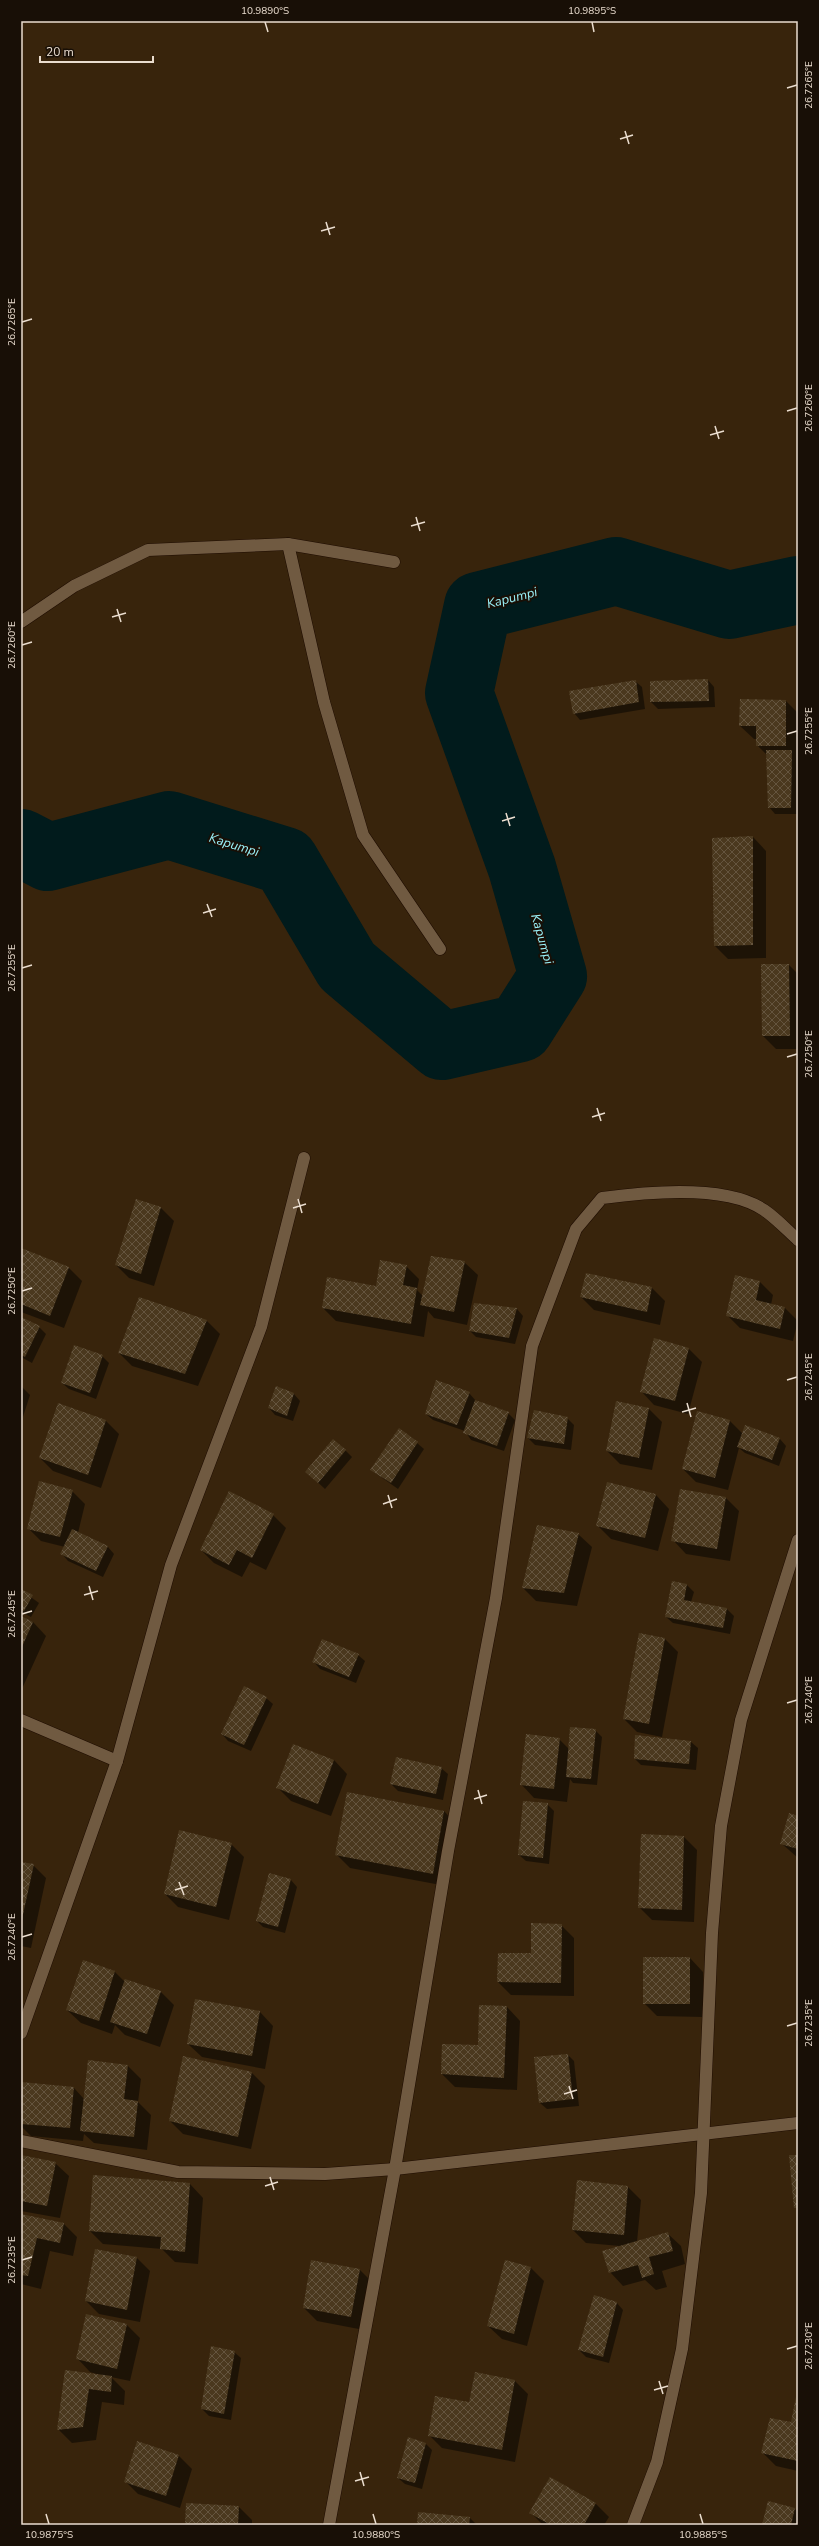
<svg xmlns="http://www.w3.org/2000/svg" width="819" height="2546" viewBox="0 0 819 2546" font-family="'Nunito Sans',sans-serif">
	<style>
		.shadow { fill: #0007 }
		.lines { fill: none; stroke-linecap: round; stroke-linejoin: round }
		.river { stroke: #011b1c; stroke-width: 68 }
		.building { fill: url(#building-cross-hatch) }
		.street-casing { stroke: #1e0c00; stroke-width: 13 }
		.street { stroke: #705a41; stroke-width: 12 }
		.ticks { fill: none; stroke: #eaddcf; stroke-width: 1.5 }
		.labels { text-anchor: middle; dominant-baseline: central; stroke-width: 4; stroke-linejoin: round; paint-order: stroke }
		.water-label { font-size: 13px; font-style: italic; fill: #99f0f7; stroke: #180f06 }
		.neatline { fill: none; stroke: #eaddcf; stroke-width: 1.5 }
		.ticks-label { font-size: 10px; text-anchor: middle; fill: #eaddcf }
	</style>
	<defs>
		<pattern id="building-cross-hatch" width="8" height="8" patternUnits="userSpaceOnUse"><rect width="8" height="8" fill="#4a381e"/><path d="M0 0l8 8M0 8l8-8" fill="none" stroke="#64543e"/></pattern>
	</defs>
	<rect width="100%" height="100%" fill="#38240c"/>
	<g class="shadow">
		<polygon points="708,680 714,687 715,707 658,709 651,702"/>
		<polygon points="635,681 642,687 645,709 580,720 574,713"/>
		<polygon points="741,700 786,701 798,713 797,814 775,814 769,807 767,755 757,745 757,739 754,739 740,726"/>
		<polygon points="753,837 766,851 766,958 728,959 715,946 713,839"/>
		<polygon points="762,965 789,965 798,974 798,1049 776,1049 763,1036"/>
		<polygon points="137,1200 161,1208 174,1221 154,1286 129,1278 116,1265"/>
		<polygon points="21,1249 69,1268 82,1281 64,1328 21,1312"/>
		<polygon points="464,1262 478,1275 467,1325 434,1318 428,1311 424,1337 336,1321 323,1308 377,1287 406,1266 419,1279 417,1290 423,1296"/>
		<polygon points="760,1282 773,1295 771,1305 785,1308 798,1321 793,1341 740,1328 727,1315"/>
		<polygon points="652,1288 665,1301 660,1325 594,1310 581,1297"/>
		<polygon points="139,1298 207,1321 220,1334 198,1386 132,1366 119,1353"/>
		<polygon points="475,1304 517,1309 523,1316 515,1344 476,1337 470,1331"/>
		<polygon points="21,1318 39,1327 46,1334 32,1363 21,1357"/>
		<polygon points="689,1349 702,1362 688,1414 654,1405 641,1391"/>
		<polygon points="102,1356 109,1363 96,1399 69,1389 62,1383"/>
		<polygon points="21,1386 30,1395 21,1423"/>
		<polygon points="276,1387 294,1394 300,1401 293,1421 275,1415 269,1408"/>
		<polygon points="469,1393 476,1401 508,1413 515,1420 504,1451 471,1440 465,1431 433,1420 426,1414"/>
		<polygon points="58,1404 106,1421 119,1434 101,1488 53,1471 40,1458"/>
		<polygon points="649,1409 662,1422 652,1470 620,1464 607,1451"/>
		<polygon points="567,1418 574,1425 571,1450 535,1445 528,1438"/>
		<polygon points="730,1421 743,1434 745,1427 780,1439 786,1446 779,1466 745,1453 739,1448 728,1490 696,1482 683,1469"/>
		<polygon points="417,1443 424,1449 398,1489 371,1470"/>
		<polygon points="345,1450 352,1457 325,1489 313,1478"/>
		<polygon points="72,1491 85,1504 78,1533 108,1547 114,1554 103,1577 68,1561 62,1554 65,1547 41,1541 28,1528"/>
		<polygon points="656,1495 669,1509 658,1551 611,1539 597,1525"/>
		<polygon points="726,1498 739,1511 730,1561 686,1554 673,1540"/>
		<polygon points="273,1515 286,1528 266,1570 250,1562 242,1577 214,1563 201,1550"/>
		<polygon points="538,1526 578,1534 592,1547 577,1606 536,1601 523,1588"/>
		<polygon points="673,1582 687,1585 694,1592 691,1602 727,1609 734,1616 730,1634 673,1623 666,1617"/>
		<polygon points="21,1590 39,1603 31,1617 21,1612"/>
		<polygon points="21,1617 33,1622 46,1636 21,1691"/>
		<polygon points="640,1634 665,1639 678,1652 662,1737 637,1732 624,1719"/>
		<polygon points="358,1655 365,1661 356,1683 320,1669 314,1662"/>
		<polygon points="266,1698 273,1704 251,1751 228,1741 222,1734"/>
		<polygon points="595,1730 602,1737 597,1785 573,1783 570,1779 567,1802 534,1798 521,1784 559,1739 569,1749"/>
		<polygon points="636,1736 691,1742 698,1748 696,1770 641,1765 635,1759"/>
		<polygon points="334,1760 347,1774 331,1816 291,1801 278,1788"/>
		<polygon points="441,1768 448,1774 443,1800 398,1791 391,1784"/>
		<polygon points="547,1804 554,1811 549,1864 526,1861 519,1855"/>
		<polygon points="444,1811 457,1825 446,1886 350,1868 336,1854"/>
		<polygon points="798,1817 798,1858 781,1843"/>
		<polygon points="684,1837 697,1850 694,1922 652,1920 639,1907"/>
		<polygon points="231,1844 244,1857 229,1920 178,1907 165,1894"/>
		<polygon points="21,1863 33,1865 46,1878 31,1948 21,1946"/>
		<polygon points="291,1880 297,1887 285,1933 263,1927 257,1921"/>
		<polygon points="561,1925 574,1938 574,1996 511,1995 498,1982 532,1954"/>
		<polygon points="690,1958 703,1972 703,2017 657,2016 644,2003"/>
		<polygon points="84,1961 115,1972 125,1982 126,1980 161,1992 174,2005 160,2047 125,2035 115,2025 112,2034 81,2023 67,2010"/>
		<polygon points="196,2000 260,2012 273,2026 265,2069 202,2057 188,2044"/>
		<polygon points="507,2007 520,2021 517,2090 455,2087 442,2074 479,2046"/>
		<polygon points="796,2041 798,2041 798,2057"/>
		<polygon points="568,2055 574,2061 579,2106 547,2109 540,2103"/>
		<polygon points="89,2061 128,2066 141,2079 138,2102 151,2115 147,2150 94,2143 84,2134 83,2141 31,2136 21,2126 21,2087 74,2088 84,2099"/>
		<polygon points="251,2072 265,2086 251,2149 183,2134 170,2121"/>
		<polygon points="21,2156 55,2163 69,2176 60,2218 21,2211"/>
		<polygon points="190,2184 203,2198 198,2264 175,2262 162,2249 103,2244 90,2231"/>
		<polygon points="628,2187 641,2200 637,2242 667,2233 681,2246 685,2264 662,2271 667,2287 656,2290 645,2280 623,2286 610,2272 620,2246 586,2243 573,2230"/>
		<polygon points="21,2215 64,2224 77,2237 73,2256 50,2251 41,2289 21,2284"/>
		<polygon points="137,2258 150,2271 140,2322 99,2314 86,2301"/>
		<polygon points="506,2261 531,2268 544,2281 527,2346 502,2339 488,2326"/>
		<polygon points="360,2270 373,2283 364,2330 317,2321 304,2308"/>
		<polygon points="617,2303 623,2310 609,2363 586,2357 579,2350"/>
		<polygon points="127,2325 140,2338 130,2381 111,2377 125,2391 124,2405 102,2402 96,2440 72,2443 59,2430 66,2371 103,2376 90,2372 77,2358"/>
		<polygon points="234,2352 241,2358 231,2420 209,2416 202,2409"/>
		<polygon points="475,2373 515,2381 528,2394 515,2462 442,2448 429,2435 469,2403"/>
		<polygon points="798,2398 798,2471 776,2466 763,2453 791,2423"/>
		<polygon points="137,2442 179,2456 192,2469 180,2508 138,2494 125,2481"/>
		<polygon points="426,2444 432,2450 422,2489 405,2484 398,2478"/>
		<polygon points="550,2478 596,2504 609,2517 604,2525 543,2525 531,2513"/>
		<polygon points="239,2507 252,2520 252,2525 186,2525"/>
		<polygon points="795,2509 798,2512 798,2525 763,2525"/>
		<polygon points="469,2517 477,2525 418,2525"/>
	</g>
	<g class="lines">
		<polyline class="river" points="21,843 48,857 169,825 285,861 347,966 442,1046 520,1028 553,976 522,868 459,693 478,606 616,571 729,605 798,590"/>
	</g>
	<g class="building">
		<polygon points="708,679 709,701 650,702 650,681"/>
		<polygon points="636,680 639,702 573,714 569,691"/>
		<polygon points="740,699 786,700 786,746 756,746 756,726 739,726"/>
		<polygon points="766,750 792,750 791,808 768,808"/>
		<polygon points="753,836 753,945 714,946 712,838"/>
		<polygon points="761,964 789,964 790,1036 762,1036"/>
		<polygon points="136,1199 161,1207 141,1274 115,1265"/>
		<polygon points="21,1248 69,1267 50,1316 21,1304"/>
		<polygon points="431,1256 465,1261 454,1312 420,1305"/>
		<polygon points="380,1260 407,1265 403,1285 417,1288 411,1324 322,1308 327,1277 376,1286"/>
		<polygon points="586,1273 652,1287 647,1312 580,1297"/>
		<polygon points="735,1275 760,1281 756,1300 785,1307 780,1329 726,1316"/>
		<polygon points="139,1297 207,1320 185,1374 118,1353"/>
		<polygon points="474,1303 517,1308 509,1338 469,1331"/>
		<polygon points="21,1317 40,1326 25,1357 21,1355"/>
		<polygon points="654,1338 689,1348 675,1401 640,1392"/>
		<polygon points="74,1345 103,1355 90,1393 61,1383"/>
		<polygon points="436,1380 470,1392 457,1425 425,1414"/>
		<polygon points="276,1386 294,1393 287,1416 268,1408"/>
		<polygon points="475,1400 509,1412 497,1446 463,1433"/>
		<polygon points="616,1401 649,1408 639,1458 606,1451"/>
		<polygon points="58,1403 106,1420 88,1475 39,1458"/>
		<polygon points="534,1410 568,1417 564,1444 527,1438"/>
		<polygon points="697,1411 730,1420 715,1478 682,1469"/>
		<polygon points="745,1425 780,1438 772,1460 737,1447"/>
		<polygon points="399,1428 418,1442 391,1483 370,1470"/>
		<polygon points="333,1439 346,1450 318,1483 305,1472"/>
		<polygon points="39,1481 73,1490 60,1537 27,1529"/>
		<polygon points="607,1482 656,1494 645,1538 596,1526"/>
		<polygon points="680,1489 726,1497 717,1549 671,1541"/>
		<polygon points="229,1491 274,1514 252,1558 237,1550 229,1565 200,1550"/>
		<polygon points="537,1525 579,1533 564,1593 522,1588"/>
		<polygon points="72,1529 108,1546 96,1571 60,1554"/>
		<polygon points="672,1581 687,1584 684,1600 727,1608 723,1628 665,1617"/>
		<polygon points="21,1589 33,1595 24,1611 21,1610"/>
		<polygon points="21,1616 33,1622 21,1649"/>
		<polygon points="639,1633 665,1638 649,1724 623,1719"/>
		<polygon points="322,1639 359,1654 349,1677 312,1662"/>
		<polygon points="244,1686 267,1697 244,1745 221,1734"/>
		<polygon points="570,1727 596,1729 591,1779 566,1777"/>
		<polygon points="526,1734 560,1738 554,1789 520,1785"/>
		<polygon points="635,1735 691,1741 689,1764 634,1759"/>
		<polygon points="293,1744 334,1760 318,1804 276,1788"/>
		<polygon points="396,1757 442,1767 436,1794 390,1784"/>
		<polygon points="347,1792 444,1811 433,1874 335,1855"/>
		<polygon points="523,1801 548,1803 543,1858 518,1855"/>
		<polygon points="789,1813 798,1816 798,1849 780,1844"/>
		<polygon points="179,1830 232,1843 216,1907 164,1894"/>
		<polygon points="641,1834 684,1836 682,1910 638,1908"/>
		<polygon points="21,1862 34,1864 22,1919 21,1919"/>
		<polygon points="269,1873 291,1879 278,1927 256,1921"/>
		<polygon points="531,1923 562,1924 561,1983 497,1982 498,1953 531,1953"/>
		<rect x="643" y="1957" width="47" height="47"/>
		<polygon points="83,1960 115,1971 99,2021 66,2010"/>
		<polygon points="125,1979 161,1991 147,2034 110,2022"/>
		<polygon points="195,1999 260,2011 252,2056 187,2044"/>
		<polygon points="479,2005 507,2006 504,2078 441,2074 442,2044 478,2045"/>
		<polygon points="568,2054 573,2099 539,2103 534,2057"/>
		<polygon points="183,2056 252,2072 238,2137 169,2121"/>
		<polygon points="88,2060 128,2065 124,2099 138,2101 134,2137 80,2131"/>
		<polygon points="21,2082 74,2087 70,2128 21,2124"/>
		<polygon points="21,2155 56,2162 47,2206 21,2201"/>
		<polygon points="789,2155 798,2155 798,2208 794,2208"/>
		<polygon points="93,2175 190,2183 185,2252 160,2249 161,2237 89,2231"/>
		<polygon points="577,2180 628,2186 624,2235 572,2230"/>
		<polygon points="21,2214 64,2223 60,2243 37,2238 28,2276 21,2275"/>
		<polygon points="668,2232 673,2251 649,2257 654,2274 642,2278 638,2265 609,2273 602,2251"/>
		<polygon points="95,2249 137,2257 127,2310 85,2301"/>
		<polygon points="311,2260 360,2269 351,2317 303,2308"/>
		<polygon points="505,2260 531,2267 514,2334 487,2326"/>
		<polygon points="594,2295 617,2302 603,2357 578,2350"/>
		<polygon points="86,2314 127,2324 117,2369 76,2359"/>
		<polygon points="211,2346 235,2351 224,2414 201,2409"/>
		<polygon points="65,2370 112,2376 111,2392 89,2389 83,2427 57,2430"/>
		<polygon points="475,2372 515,2380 502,2450 428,2436 435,2396 469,2402"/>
		<polygon points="796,2397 798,2461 761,2453 770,2418 791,2422"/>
		<polygon points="408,2437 426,2443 415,2483 397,2478"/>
		<polygon points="137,2441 179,2455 166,2496 124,2482"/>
		<polygon points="550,2477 596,2503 584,2525 551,2525 529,2513"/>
		<polygon points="768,2501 795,2508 791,2525 762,2525"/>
		<polygon points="186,2503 239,2506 238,2525 185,2525"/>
		<polygon points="418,2512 470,2517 469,2525 417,2525"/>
	</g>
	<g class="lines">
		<g class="street-casing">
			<g id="street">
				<polyline points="288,544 324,702 363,835 440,949"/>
				<polyline points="21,622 74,586 148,550 288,544 394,562"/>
				<polyline points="21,1720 117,1761"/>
				<polyline points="21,2033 117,1761 171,1565 261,1327 304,1158"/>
				<polyline points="21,2141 178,2172 325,2174 395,2169 798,2123"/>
				<path d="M329,2525l66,-356 53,-318 48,-253 36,-252 44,-117 26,-31c44,-6 124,-14 162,12 12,8 23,20 34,30"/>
				<polyline points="633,2525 657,2462 682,2349 701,2193 712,1933 721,1826 741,1720 798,1540"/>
			</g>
		</g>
		<use href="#street" class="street"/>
	</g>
	<path class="ticks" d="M265,22l3,10M592,22l2,10M787,88l10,-3M625,131l4,13M620,139l13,-4M326,222l4,13M321,231l14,-4M22,322l10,-3M787,411l10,-3M715,426l4,13M710,435l14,-4M416,517l4,14M411,526l14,-4M117,609l4,13M112,617l14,-4M22,645l10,-3M787,734l10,-3M506,813l4,13M502,821l13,-4M207,904l5,13M203,913l13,-4M22,968l10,-3M787,1057l10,-3M597,1108l4,13M592,1117l13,-4M298,1199l4,14M293,1208l13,-4M22,1291l10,-3M787,1380l10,-3M687,1403l4,14M682,1412l14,-4M388,1495l4,13M383,1504l14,-5M89,1586l4,14M84,1595l14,-4M22,1614l10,-3M787,1703l10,-3M478,1790l4,14M474,1799l13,-4M179,1882l5,13M175,1890l13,-4M22,1937l10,-3M787,2026l10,-3M569,2086l4,13M564,2094l13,-4M270,2177l4,13M265,2186l13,-4M22,2260l10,-3M787,2349l10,-3M659,2381l4,13M654,2390l14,-4M360,2472l4,14M355,2481l14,-4M46,2514l3,10M373,2514l3,10M700,2514l3,10"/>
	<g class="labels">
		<g class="water-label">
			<text transform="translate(512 598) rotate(-14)">Kapumpi</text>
			<text transform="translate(234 845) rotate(17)">Kapumpi</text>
			<text transform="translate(542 939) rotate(74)">Kapumpi</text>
		</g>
	</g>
	<rect width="819" height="2546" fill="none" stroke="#180f06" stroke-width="44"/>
	<path d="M40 56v6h113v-6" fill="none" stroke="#eaddcf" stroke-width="2"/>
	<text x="46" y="56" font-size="12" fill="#eaddcf" stroke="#180f06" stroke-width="3" paint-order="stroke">20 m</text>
	<rect x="22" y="22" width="775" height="2502" class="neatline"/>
	<g class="ticks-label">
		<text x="265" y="14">10.9890°S</text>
		<text x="592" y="14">10.9895°S</text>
		<text transform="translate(808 85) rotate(-90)" y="4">26.7265°E</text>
		<text transform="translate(11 322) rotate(-90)" y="4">26.7265°E</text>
		<text transform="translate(808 408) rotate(-90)" y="4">26.7260°E</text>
		<text transform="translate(11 645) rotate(-90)" y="4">26.7260°E</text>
		<text transform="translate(808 731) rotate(-90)" y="4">26.7255°E</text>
		<text transform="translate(11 968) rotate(-90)" y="4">26.7255°E</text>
		<text transform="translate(808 1054) rotate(-90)" y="4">26.7250°E</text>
		<text transform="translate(11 1291) rotate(-90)" y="4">26.7250°E</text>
		<text transform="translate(808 1377) rotate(-90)" y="4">26.7245°E</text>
		<text transform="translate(11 1614) rotate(-90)" y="4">26.7245°E</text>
		<text transform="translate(808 1700) rotate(-90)" y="4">26.7240°E</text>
		<text transform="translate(11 1937) rotate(-90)" y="4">26.7240°E</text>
		<text transform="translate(808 2023) rotate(-90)" y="4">26.7235°E</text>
		<text transform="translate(11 2260) rotate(-90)" y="4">26.7235°E</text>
		<text transform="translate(808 2346) rotate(-90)" y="4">26.7230°E</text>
		<text x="49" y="2538">10.9875°S</text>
		<text x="376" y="2538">10.9880°S</text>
		<text x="703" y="2538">10.9885°S</text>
	</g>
</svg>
